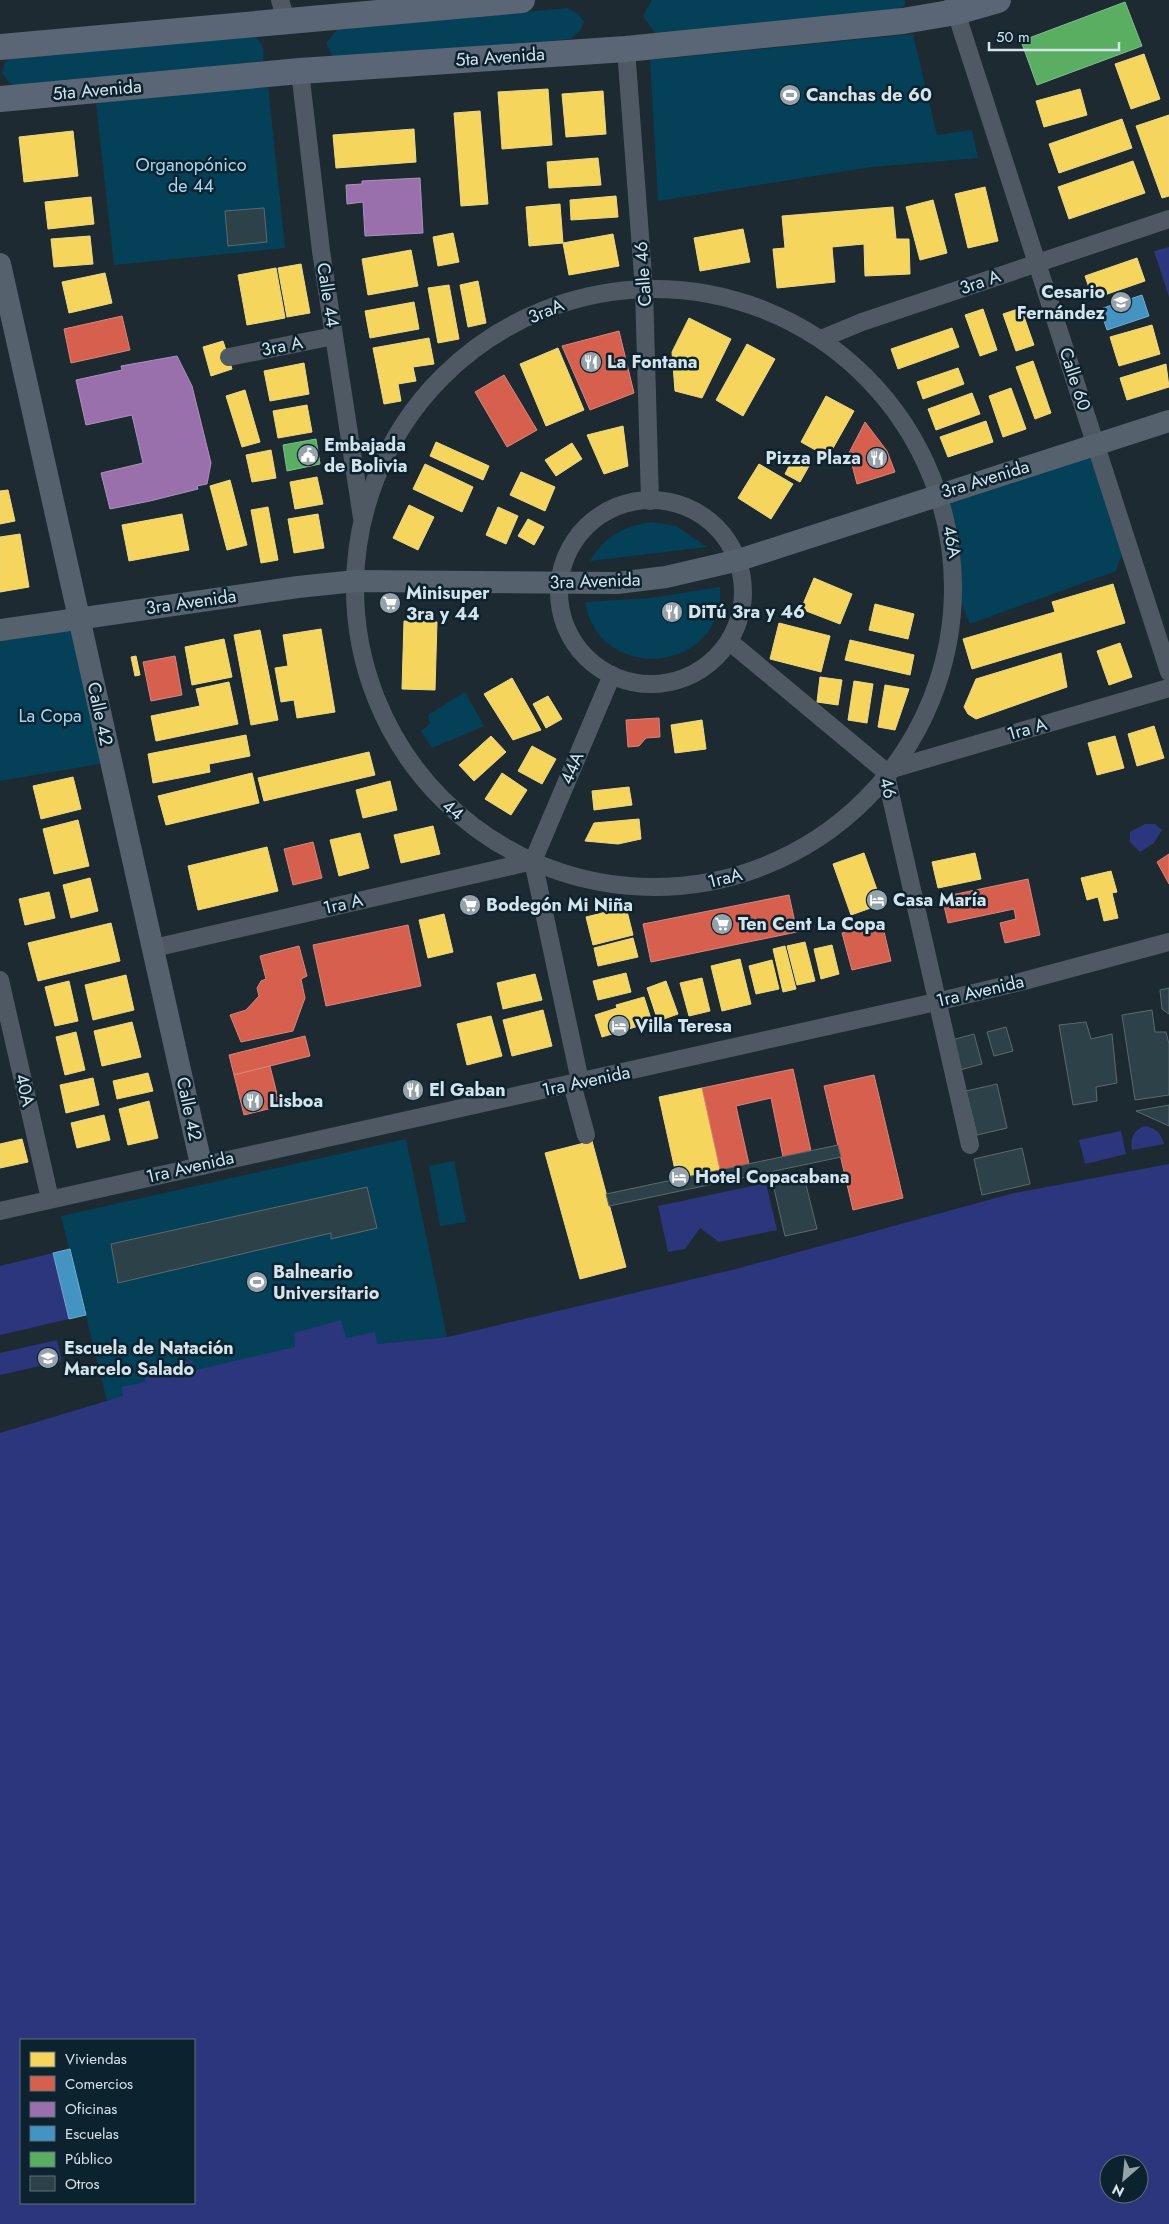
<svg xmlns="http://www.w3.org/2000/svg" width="1169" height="2224" viewBox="0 0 1169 2224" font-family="Jost,sans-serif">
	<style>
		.green { fill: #044058 }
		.water { fill: #2c367d; fill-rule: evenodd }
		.homes { fill: #f6d55c; stroke: #ecd987 }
		.shops { fill: #d6604d; stroke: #d6877c }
		.offices { fill: #9970ab; stroke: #ab92be }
		.schools { fill: #4393c3; stroke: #6fabcf }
		.public { fill: #5aae61; stroke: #7fbe8a }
		.building { fill: #2c4148; stroke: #5d696d }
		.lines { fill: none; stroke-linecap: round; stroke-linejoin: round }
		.minor { stroke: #4f5963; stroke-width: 18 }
		.major { stroke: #55616d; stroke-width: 22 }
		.highway { stroke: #5a6675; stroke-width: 26 }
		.labels { text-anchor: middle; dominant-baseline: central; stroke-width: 5; stroke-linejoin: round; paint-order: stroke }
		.street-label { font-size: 18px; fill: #d5e3eb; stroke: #0c232f }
		.poi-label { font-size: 18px; font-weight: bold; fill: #d5e3eb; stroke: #0c232f; text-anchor: start }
		.park-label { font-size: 18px; fill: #a6d6f2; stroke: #0c232f }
	</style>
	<rect width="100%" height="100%" fill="#1e2a31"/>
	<g class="green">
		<polygon points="652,0 905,0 905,5 896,12 655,33 643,16"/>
		<polygon points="567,8 578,14 584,22 579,32 570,39 341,60 332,55 326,43 338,29"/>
		<path d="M251,34c12,9 14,13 12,27l-244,28 -10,-7 -7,-9 3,-11 10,-7z"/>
		<polygon points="913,34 937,135 972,130 978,158 871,167 658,201 650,60"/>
		<polygon points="268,85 285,248 114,265 96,103"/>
		<polygon points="1096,445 1126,542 1116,571 970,624 958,594 956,560 941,493"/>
		<path d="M652,522l24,4 31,21 -117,14c15,-25 34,-35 62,-39z"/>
		<path d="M720,587c6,86 -121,99 -135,15l66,-4z"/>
		<polygon points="79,620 111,762 0,781 0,630"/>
		<polygon points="465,692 484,726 432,748 421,731 430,724 428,715"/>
		<polygon points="406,1139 447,1337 377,1344 107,1401 61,1216"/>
		<polygon points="454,1161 466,1222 440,1226 429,1166"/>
	</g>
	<g class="water">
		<polygon points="1169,247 1169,297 1154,251"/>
		<polygon points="1145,824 1155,824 1162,830 1154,843 1140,852 1130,842 1130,832"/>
		<path d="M1144,1126c12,2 16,6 20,18l-32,6c-2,-12 1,-19 12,-24z"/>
		<polygon points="1121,1131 1126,1154 1085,1164 1079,1140"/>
		<path d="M1169,1164v1060h-1169v-791l123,-37 -1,-9 23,-5v-11l47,-11 4,10 99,-23 -1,-14 47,-13 5,18 29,-6 2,12 71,-7 288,-68 278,-76zM21,2040h173v163h-173zM1109,2164h30v30h-30z"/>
		<polygon points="766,1183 777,1230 719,1242 700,1228 685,1249 668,1252 658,1206"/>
		<polygon points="53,1253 69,1319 0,1335 0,1266"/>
		<polygon points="57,1340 62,1361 0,1375 0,1353"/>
	</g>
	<g class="homes">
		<polygon points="1144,54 1160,99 1131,109 1115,64"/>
		<polygon points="548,89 552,145 502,149 498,92"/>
		<polygon points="1080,89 1087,115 1044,127 1036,101"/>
		<polygon points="603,91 606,134 566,137 562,94"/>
		<polygon points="480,111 488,204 461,206 454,113"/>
		<polygon points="1169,115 1169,196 1162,198 1136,126"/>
		<polygon points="1122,119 1132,148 1059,173 1049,144"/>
		<polygon points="414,129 416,162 336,168 333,135"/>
		<polygon points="73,131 78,176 24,182 19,137"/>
		<polygon points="598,158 601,185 549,188 547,162"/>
		<polygon points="1133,161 1145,193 1069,219 1058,187"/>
		<polygon points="985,187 998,241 968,248 955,194"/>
		<polygon points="616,196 618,217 571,220 570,200"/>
		<polygon points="91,197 94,224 48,229 45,202"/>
		<polygon points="933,200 947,253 920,260 906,207"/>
		<polygon points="560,204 563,243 529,246 526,207"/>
		<polygon points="893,207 896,239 909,239 910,274 865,276 864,244 832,247 835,282 777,288 773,249 785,248 782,216"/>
		<polygon points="743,229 750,262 700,271 694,238"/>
		<polygon points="453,233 459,262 438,266 433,237"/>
		<polygon points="613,234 619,266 569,275 563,243"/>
		<polygon points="90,236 93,264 54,267 51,239"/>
		<polygon points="411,250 418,286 368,295 362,259"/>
		<polygon points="1137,258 1145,281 1093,299 1085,276"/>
		<polygon points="301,264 310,313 287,317 278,268"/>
		<polygon points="276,268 285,318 247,325 238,275"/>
		<polygon points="105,273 112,303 69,313 62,282"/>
		<polygon points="478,281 486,323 468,327 460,285"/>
		<polygon points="449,285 459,339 438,343 428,288"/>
		<polygon points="414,302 419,329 370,338 365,311"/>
		<polygon points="1021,308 1034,345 1016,351 1003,314"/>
		<polygon points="983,309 997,350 980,356 965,315"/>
		<polygon points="689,318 731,339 702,398 675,391 672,352"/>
		<polygon points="1152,325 1160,354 1119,366 1110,337"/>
		<polygon points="952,328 959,347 898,369 891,349"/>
		<polygon points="429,338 434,364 413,367 416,381 398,384 401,401 384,404 373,348"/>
		<polygon points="223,341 232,369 211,376 203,347"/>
		<polygon points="747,344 775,359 743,416 716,400"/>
		<polygon points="558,348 584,410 546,426 520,364"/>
		<polygon points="1033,361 1051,413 1035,419 1016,367"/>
		<polygon points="304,363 309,394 270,401 264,371"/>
		<polygon points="1166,364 1169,387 1127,400 1120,378"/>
		<polygon points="958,368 964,384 923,399 917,382"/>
		<polygon points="1011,388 1026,429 1003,437 989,396"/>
		<polygon points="245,390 260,442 242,447 226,396"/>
		<polygon points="972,393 980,414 936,430 928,409"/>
		<polygon points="826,396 854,411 828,457 801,442"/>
		<polygon points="307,405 312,432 278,438 273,411"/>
		<polygon points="986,421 993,442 948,457 940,437"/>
		<polygon points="623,426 628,466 604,474 587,435"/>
		<polygon points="436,442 489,466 483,480 430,456"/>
		<polygon points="572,443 582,459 556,476 545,460"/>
		<polygon points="271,450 276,478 252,482 246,455"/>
		<polygon points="793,458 809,466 800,482 785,474"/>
		<polygon points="425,464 473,487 462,512 413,489"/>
		<polygon points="759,464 793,484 771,519 738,498"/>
		<polygon points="521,472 555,487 545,511 510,495"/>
		<polygon points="317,477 323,504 295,509 290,482"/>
		<polygon points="230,480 247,545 227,550 210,486"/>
		<polygon points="8,490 15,521 0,524 0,491"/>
		<polygon points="409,505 434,517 418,550 393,538"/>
		<polygon points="268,507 278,560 261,563 251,510"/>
		<polygon points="498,507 518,516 506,544 486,535"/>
		<polygon points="182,514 189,550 129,561 122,525"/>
		<polygon points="318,514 324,548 294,553 288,519"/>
		<polygon points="528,519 544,527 534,545 518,536"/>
		<polygon points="20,534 29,587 0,592 0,537"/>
		<polygon points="814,578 852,594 840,624 801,609"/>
		<polygon points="1113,584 1125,623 972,669 963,639 1055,612 1052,602"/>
		<polygon points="875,604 914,614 908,639 869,630"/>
		<polygon points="404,621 437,622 435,690 402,689"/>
		<polygon points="779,623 830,636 821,672 770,659"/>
		<polygon points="321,629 335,712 297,718 294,700 281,702 275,668 288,666 283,635"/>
		<polygon points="260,630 278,720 251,725 234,635"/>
		<polygon points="224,639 232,677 192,685 185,647"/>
		<polygon points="850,640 914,655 910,675 845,660"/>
		<polygon points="1120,643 1132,677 1109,685 1097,651"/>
		<polygon points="1061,653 1067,687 976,719 968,714 964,707 976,679"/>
		<polygon points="136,656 140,675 135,676 131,657"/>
		<polygon points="820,677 842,680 838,705 817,702"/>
		<polygon points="512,678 541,730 513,740 484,694"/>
		<polygon points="854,681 873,684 867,723 848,720"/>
		<polygon points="229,682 238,724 156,741 151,716 200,706 196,689"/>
		<polygon points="885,685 909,689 895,730 878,727"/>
		<polygon points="548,696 562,719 546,728 533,704"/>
		<polygon points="702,720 706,749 675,753 671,725"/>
		<polygon points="1154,726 1164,758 1137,766 1128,734"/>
		<polygon points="246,735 250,756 209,764 210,772 153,783 148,754"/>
		<polygon points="491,736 506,752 474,781 459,765"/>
		<polygon points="1115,736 1124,768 1097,775 1088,743"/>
		<polygon points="532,746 556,759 542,784 518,771"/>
		<polygon points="369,752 375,775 264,801 258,778"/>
		<polygon points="252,773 259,803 166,825 158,796"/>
		<polygon points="502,773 527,790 511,815 485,799"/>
		<polygon points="73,777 81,809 41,819 33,786"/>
		<polygon points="390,781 397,810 363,818 356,790"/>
		<polygon points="629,787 632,805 594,810 592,791"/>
		<polygon points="639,819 641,839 618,844 585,841 594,823"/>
		<polygon points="78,820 89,866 54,874 43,829"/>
		<polygon points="433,826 440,854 401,863 394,835"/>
		<polygon points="360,833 369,868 339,876 330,840"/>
		<polygon points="267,847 278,891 198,910 188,866"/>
		<polygon points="864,853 882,904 851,915 833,864"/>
		<polygon points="975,853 981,879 938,888 932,862"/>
		<polygon points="1111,871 1117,892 1112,893 1118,918 1104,921 1098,897 1087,900 1081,878"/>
		<polygon points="90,878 98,911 71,918 63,885"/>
		<polygon points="49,892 55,918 25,925 19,899"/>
		<polygon points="626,907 633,935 593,945 586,917"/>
		<polygon points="444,914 453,952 428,958 419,920"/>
		<polygon points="111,923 120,961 38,981 28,943"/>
		<polygon points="633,938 638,957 598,966 594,948"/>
		<polygon points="805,942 815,981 797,985 787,946"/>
		<polygon points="832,945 839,974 821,979 814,949"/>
		<polygon points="785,946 796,989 783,992 773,949"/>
		<polygon points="740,959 751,1004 722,1011 711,966"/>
		<polygon points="772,960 779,989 756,994 749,966"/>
		<polygon points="626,973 631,992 598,1000 593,981"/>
		<polygon points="535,974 542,1000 503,1009 497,983"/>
		<polygon points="126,975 134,1010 93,1020 85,985"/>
		<polygon points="702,978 710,1011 689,1016 680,983"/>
		<polygon points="69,981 78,1021 55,1026 45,987"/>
		<polygon points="666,981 678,1014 658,1021 647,988"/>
		<polygon points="644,997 652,1022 602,1037 595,1015 617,1008 616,1005"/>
		<polygon points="543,1010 552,1046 512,1056 503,1020"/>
		<polygon points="491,1016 502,1056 467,1065 457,1024"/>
		<polygon points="132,1022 141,1057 102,1066 94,1031"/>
		<polygon points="76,1032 85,1070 65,1075 56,1037"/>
		<polygon points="148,1073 153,1091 117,1099 113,1081"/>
		<polygon points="93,1078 99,1105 66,1113 60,1085"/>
		<polygon points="702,1088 720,1170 677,1179 659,1097"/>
		<polygon points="149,1101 158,1138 128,1145 119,1109"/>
		<polygon points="104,1115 110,1140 77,1148 71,1123"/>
		<polygon points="22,1139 28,1162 0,1168 0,1144"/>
		<polygon points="592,1141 626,1267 580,1279 545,1153"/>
	</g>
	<g class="shops">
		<polygon points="122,316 130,350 71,363 64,329"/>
		<polygon points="619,331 634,393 590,410 562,346"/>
		<polygon points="504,375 537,430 507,447 475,392"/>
		<polygon points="865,422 887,451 895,472 857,484 849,453"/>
		<polygon points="175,656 182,695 151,701 143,662"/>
		<polygon points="659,718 660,737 646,738 639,746 628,747 626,720"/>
		<polygon points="313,842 322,878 293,885 284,849"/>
		<polygon points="1169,854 1169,884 1157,862"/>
		<polygon points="1028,879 1040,935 1005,943 1000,923 1016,919 1014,909 948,923 942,897"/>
		<polygon points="789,895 797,932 651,962 643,924"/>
		<polygon points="882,923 891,961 852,970 842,933"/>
		<polygon points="408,925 421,986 326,1006 313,945"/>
		<polygon points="299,946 307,976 301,979 305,998 293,1031 241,1042 230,1015 246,1010 259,996 257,988 261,981 266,979 260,956"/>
		<polygon points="305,1036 310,1056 234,1075 229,1055"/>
		<polygon points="270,1066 280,1106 244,1115 234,1075"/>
		<polygon points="793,1069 811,1151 783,1157 771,1098 736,1106 749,1164 720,1170 702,1088"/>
		<polygon points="874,1075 903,1198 853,1210 824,1086"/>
	</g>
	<g class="offices">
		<polygon points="420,178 423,233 365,236 363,202 347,204 346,185 362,184 362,181"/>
		<polygon points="177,356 192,386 211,463 207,484 197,486 198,489 150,501 110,509 101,473 143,463 132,415 86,425 76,380 122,370 121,366"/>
	</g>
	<g class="schools">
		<polygon points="1142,295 1149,316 1107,330 1100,309"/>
		<polygon points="70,1249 86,1315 69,1319 53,1253"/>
	</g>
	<g class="public">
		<polygon points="1125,2 1142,46 1037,85 1021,41"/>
		<polygon points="316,439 320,464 287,471 283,445"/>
	</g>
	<g class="building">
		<polygon points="264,208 267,242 228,246 225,211"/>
		<polygon points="1169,988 1169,1014 1162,1009 1160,990"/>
		<polygon points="1152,1010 1155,1032 1166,1032 1169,1044 1169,1095 1135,1100 1122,1015"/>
		<polygon points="1086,1022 1091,1039 1112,1034 1117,1083 1096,1087 1097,1101 1073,1105 1059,1025"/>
		<polygon points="1006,1027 1013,1051 994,1056 987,1032"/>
		<polygon points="974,1034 982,1064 956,1071 948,1041"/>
		<polygon points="997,1084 1007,1128 977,1135 966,1091"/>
		<polygon points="1169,1105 1169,1126 1136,1111"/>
		<polygon points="838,1145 841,1157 609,1206 606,1194"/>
		<polygon points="1022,1148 1030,1184 982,1195 974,1159"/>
		<polygon points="804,1177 817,1229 785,1236 773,1184"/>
		<polygon points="367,1187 377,1228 331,1239 331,1233 118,1283 111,1244"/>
	</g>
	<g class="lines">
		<g class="minor">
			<polyline points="280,0 286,20"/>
			<polyline points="953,3 1169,672"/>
			<polyline points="626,49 644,289 650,501"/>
			<polyline points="300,71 321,251 362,518"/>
			<circle cx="654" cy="588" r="299"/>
			<polyline points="821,339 862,322 1169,219"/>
			<polyline points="229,357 334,336"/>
			<circle cx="651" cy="592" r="92"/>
			<polyline points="730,642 885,771 970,1145"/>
			<polyline points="885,771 1169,688"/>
			<polyline points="533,861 580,1081"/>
			<polyline points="533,861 612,675"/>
			<polyline points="154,948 533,861"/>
			<polyline points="0,980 50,1199"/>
			<polyline points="572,1084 586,1135"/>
			<polyline points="0,1211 936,1002 1020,982 1169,942"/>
		</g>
		<g class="major">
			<polyline points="0,264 201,1164"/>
			<polyline points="0,630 298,587 356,581 617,583 666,577 739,560 1169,421"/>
		</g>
		<g class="highway">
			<polyline points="0,47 522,0"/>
			<polyline points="0,99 300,71 626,49 903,21 956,12 998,0"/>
		</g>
	</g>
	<defs>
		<g id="stadium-disc" transform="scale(1.125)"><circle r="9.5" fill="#95a2aa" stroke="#0c232f"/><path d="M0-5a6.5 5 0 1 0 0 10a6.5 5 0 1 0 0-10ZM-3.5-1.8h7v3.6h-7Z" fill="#fff"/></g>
		<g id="school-disc" transform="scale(1.125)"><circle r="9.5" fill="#95a2aa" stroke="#0c232f"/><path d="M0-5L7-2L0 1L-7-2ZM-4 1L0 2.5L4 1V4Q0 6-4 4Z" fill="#fff"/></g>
		<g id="restaurant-disc" transform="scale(1.125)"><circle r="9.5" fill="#95a2aa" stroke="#0c232f"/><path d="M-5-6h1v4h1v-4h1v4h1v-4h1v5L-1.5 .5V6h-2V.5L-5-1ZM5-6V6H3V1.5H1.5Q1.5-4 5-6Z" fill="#fff"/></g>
		<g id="civic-disc" transform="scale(1.125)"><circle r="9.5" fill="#95a2aa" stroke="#0c232f"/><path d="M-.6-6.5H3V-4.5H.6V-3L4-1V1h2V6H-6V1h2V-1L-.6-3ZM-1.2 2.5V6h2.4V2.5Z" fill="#fff"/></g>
		<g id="supermarket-disc" transform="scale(1.125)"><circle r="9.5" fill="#95a2aa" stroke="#0c232f"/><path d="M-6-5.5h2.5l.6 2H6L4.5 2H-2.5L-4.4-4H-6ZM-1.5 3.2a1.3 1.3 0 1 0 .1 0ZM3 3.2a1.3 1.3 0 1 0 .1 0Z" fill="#fff"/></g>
		<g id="hotel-disc" transform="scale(1.125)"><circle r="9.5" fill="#95a2aa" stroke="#0c232f"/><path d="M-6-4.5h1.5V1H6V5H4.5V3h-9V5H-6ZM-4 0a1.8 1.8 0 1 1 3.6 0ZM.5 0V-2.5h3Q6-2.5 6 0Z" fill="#fff"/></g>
	</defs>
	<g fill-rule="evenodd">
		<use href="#stadium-disc" x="790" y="95"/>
		<use href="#school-disc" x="1121" y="302"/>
		<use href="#restaurant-disc" x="591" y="362"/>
		<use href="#civic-disc" x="308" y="455"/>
		<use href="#restaurant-disc" x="877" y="458"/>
		<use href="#supermarket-disc" x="390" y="603"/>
		<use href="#restaurant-disc" x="672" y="612"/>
		<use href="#hotel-disc" x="877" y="900"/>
		<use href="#supermarket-disc" x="470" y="905"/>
		<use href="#supermarket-disc" x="722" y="924"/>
		<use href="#hotel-disc" x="619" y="1026"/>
		<use href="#restaurant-disc" x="413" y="1090"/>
		<use href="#restaurant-disc" x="253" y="1101"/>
		<use href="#hotel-disc" x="679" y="1177"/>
		<use href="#stadium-disc" x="257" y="1282"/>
		<use href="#school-disc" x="48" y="1358"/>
	</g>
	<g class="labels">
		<g class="street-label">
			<text transform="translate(500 57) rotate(-4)">5ta Avenida</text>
			<text transform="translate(97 90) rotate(-5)">5ta Avenida</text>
			<text transform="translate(643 274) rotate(-94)">Calle 46</text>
			<text transform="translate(980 282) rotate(-19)">3ra A</text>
			<text transform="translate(328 295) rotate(81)">Calle 44</text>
			<text transform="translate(546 311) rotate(-23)">3raA</text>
			<text transform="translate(282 346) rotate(-11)">3ra A</text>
			<text transform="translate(1075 379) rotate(72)">Calle 60</text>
			<text transform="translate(985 479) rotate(-17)">3ra Avenida</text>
			<text transform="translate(952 542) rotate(79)">46A</text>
			<text transform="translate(595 581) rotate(-2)">3ra Avenida</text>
			<text transform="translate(191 602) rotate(-8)">3ra Avenida</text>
			<text transform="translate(100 714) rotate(78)">Calle 42</text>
			<text transform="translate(1027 729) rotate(-16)">1ra A</text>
			<text transform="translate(572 768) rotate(-67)">44A</text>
			<text transform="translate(888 788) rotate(76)">46</text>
			<text transform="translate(453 810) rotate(40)">44</text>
			<text transform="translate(725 878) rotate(-14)">1raA</text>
			<text transform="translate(343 904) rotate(-13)">1ra A</text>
			<text transform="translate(980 991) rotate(-13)">1ra Avenida</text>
			<text transform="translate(586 1081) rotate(-12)">1ra Avenida</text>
			<text transform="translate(25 1090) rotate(77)">40A</text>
			<text transform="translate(189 1109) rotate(78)">Calle 42</text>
			<text transform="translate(190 1167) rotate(-13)">1ra Avenida</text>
		</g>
		<g class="poi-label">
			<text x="806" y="95">Canchas de 60</text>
			<text x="1105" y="292" text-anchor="end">Cesario<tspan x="1105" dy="21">Fernández</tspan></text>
			<text x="607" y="362">La Fontana</text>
			<text x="324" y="445">Embajada<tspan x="324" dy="21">de Bolivia</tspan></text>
			<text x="861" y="458" text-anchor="end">Pizza Plaza</text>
			<text x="406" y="593">Minisuper<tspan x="406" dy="21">3ra y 44</tspan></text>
			<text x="688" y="612">DiTú 3ra y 46</text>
			<text x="893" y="900">Casa María</text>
			<text x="486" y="905">Bodegón Mi Niña</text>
			<text x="738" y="924">Ten Cent La Copa</text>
			<text x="635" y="1026">Villa Teresa</text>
			<text x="429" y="1090">El Gaban</text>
			<text x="269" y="1101">Lisboa</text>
			<text x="695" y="1177">Hotel Copacabana</text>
			<text x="273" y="1272">Balneario<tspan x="273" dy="21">Universitario</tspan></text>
			<text x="64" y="1348">Escuela de Natación<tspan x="64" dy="21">Marcelo Salado</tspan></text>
		</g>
		<g class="park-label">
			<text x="191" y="165">Organopónico<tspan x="191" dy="21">de 44</tspan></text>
			<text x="50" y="716">La Copa</text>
		</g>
	</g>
	<rect x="20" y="2039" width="175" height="165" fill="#0c232f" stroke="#5c707a"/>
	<rect x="30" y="2052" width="25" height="15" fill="#f6d55c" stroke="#5c707a"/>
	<text x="65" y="2064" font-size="15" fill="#d5e3eb">Viviendas</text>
	<rect x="30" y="2076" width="25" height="15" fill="#d6604d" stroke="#5c707a"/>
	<text x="65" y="2089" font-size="15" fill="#d5e3eb">Comercios</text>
	<rect x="30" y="2102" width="25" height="15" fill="#9970ab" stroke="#5c707a"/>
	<text x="65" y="2114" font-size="15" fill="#d5e3eb">Oficinas</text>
	<rect x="30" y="2126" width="25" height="15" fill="#4393c3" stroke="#5c707a"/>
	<text x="65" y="2139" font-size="15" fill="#d5e3eb">Escuelas</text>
	<rect x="30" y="2152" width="25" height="15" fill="#5aae61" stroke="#5c707a"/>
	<text x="65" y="2164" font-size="15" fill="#d5e3eb">Público</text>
	<rect x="30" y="2176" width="25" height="15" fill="#2c4148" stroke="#5c707a"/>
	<text x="65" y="2189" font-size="15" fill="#d5e3eb">Otros</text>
	<g transform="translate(1124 2179) rotate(207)"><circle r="24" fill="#0c232f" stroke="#5c707a"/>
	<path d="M0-4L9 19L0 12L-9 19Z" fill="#95a2aa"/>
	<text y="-8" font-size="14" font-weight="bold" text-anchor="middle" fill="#d5e3eb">N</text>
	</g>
	<path d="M989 42v8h130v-8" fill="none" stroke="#d5e3eb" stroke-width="2.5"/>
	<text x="996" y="42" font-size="15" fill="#d5e3eb" stroke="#0c232f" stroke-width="4" paint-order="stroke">50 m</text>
</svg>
